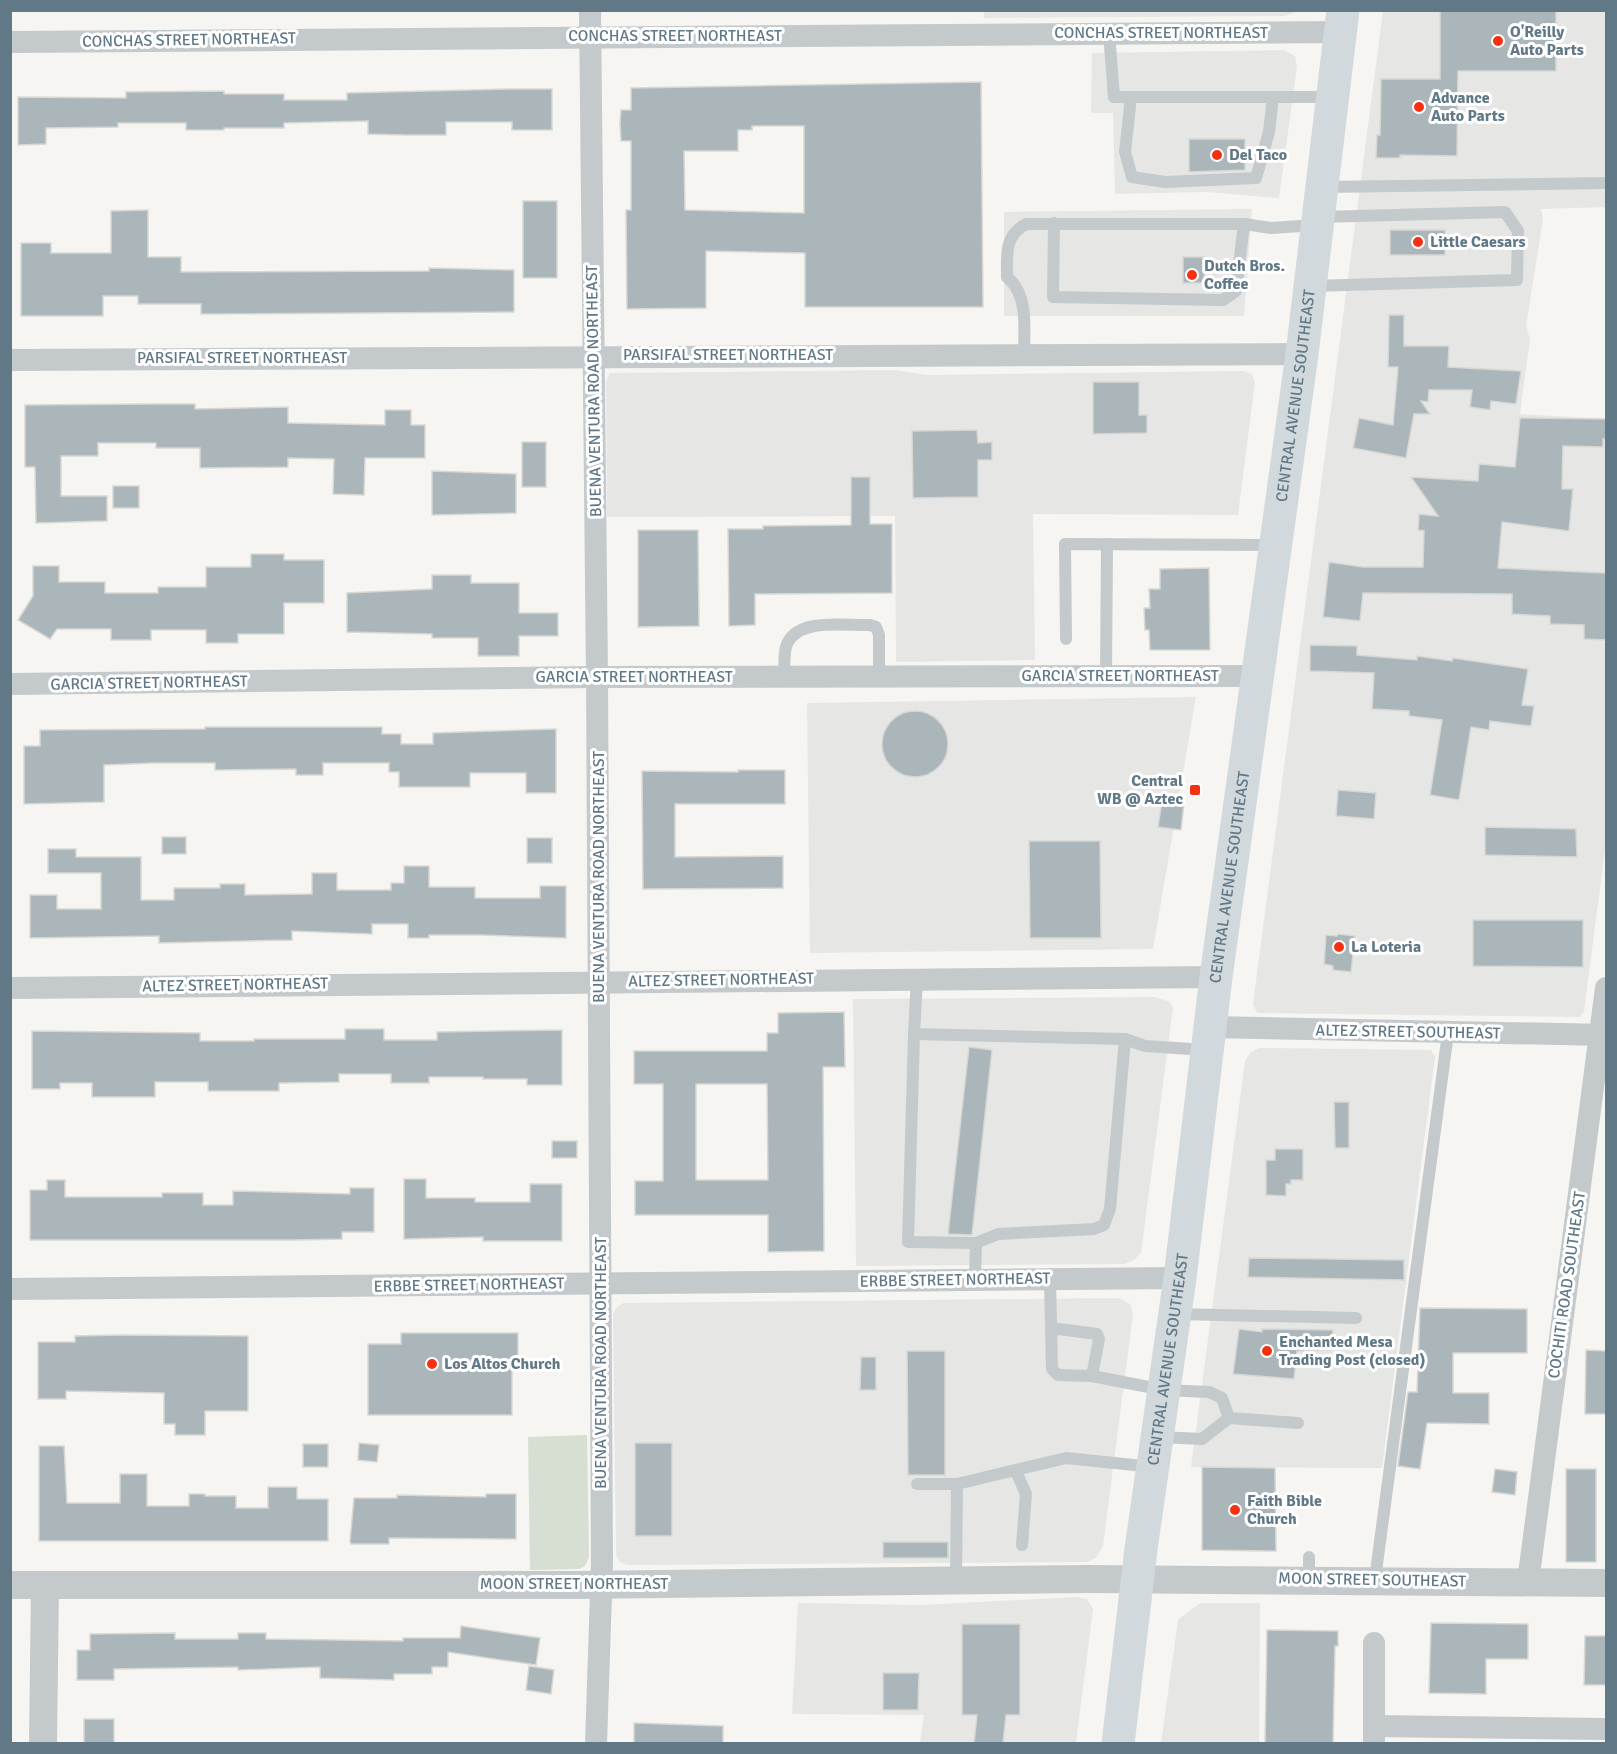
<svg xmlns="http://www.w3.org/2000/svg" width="1617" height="1754" viewBox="0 0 1617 1754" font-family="Signika,sans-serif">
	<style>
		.built { fill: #e6e7e5 }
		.green { fill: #d7ded2 }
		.building { fill: #abb6ba; stroke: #d7d7d4; stroke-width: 1.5; fill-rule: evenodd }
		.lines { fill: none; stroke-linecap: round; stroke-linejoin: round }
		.service { stroke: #c4c9cc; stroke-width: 12 }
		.minor { stroke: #c4c9cc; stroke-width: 22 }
		.tertiary { stroke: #c4c9cc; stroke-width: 28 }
		.primary { stroke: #d2d9dd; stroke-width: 33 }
		.poi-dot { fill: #f63111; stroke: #fff; stroke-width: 2 }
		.labels { text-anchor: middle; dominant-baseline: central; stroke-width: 6; stroke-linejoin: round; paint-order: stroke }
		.poi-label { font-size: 16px; font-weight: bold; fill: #617986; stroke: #fff; text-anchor: start }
		.street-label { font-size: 16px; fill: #617986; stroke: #fff }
	</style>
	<rect width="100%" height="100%" fill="#f6f5f1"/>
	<g class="built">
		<polygon points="984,11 984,10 1300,11 1284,16 984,18"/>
		<polygon points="1383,11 1606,11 1606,207 1541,209 1543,219 1526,326 1530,339 1520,414 1606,419 1606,843 1584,1011 1580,1017 1257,1013 1253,1004"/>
		<polygon points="1284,50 1295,56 1297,66 1279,198 1207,192 1115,194 1113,113 1091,113 1092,53"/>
		<polygon points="1252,209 1244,316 1004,316 1004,212"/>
		<polygon points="895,370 927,375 1243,371 1252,374 1255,382 1238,515 1033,514 1035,660 896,662 895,516 607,517 606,381 610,373"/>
		<polygon points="1196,697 1153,949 810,953 807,703"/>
		<polygon points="1155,997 1170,1002 1173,1008 1141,1253 1134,1260 1124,1264 856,1266 853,999"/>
		<polygon points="1260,1048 1431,1050 1435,1057 1382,1468 1191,1467 1245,1061 1251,1052"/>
		<polygon points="1119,1298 1130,1304 1133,1314 1103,1546 1096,1558 1087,1562 628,1565 620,1562 616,1555 613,1314 616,1308 623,1303"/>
		<polygon points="1077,1597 1087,1599 1093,1609 1076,1743 920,1743 924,1715 792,1714 798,1603 923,1605"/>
		<polygon points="1200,1603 1260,1603 1259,1743 1161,1743 1178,1620"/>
	</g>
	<polygon class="green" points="587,1435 589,1557 585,1566 579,1569 530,1570 528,1437"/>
	<g class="building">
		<polygon points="1440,10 1556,10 1556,71 1458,71 1457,156 1400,155 1400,158 1376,158 1377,135 1380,135 1381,79 1440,79"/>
		<path d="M981,82l2,225h-178v-54l-99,-2v57l-79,1 -1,-99h5v-69h-10l-1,-18 1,-13h10v-22zM752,126h52v87l-119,-3 -1,-59h54v-21h14z"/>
		<polygon points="512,89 552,89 552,130 512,130 512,122 446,122 446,135 407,135 368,134 368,121 284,123 284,128 224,128 224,130 186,130 186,123 118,123 118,127 46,128 46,144 18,145 18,97 126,98 126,92 224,91 224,94 284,94 284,100 347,100 347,93"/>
		<polygon points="1189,139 1245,139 1245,170 1189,172"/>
		<rect x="523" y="201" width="34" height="77"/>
		<polygon points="148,210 148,257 181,257 181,272 429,271 429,268 514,270 514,312 201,314 201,304 138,304 138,296 103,296 103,316 21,316 21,243 51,243 51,253 111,253 111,211"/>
		<rect x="1390" y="230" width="55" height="25"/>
		<polygon points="1183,257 1205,257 1204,283 1183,283"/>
		<polygon points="1389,315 1404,315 1404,346 1449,346 1448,367 1521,371 1516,404 1491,401 1490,410 1470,407 1472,390 1429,390 1428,402 1421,401 1430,414 1414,414 1406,458 1353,448 1359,418 1393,425 1398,367 1388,367"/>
		<polygon points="1093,382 1139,382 1139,415 1147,415 1147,433 1093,434"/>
		<polygon points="150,404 195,404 195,409 288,407 288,423 385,425 385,410 411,410 411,425 425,425 425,458 365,458 364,495 333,494 334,459 288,458 288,467 200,468 200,448 156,448 156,443 98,443 98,456 61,456 61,496 107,496 107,521 36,523 35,467 25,467 25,405"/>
		<polygon points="1520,418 1606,419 1606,439 1603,439 1603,447 1563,446 1562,489 1573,489 1569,531 1502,522 1498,568 1606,573 1606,640 1584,639 1584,625 1550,624 1550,616 1512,614 1512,594 1363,593 1360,621 1323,617 1329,562 1363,567 1423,567 1424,531 1418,530 1419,514 1438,516 1411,477 1478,481 1479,464 1515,467"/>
		<polygon points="977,430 978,443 992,442 992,460 978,460 978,497 913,498 912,431"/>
		<rect x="522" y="442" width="24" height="45"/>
		<polygon points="432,471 516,474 516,513 432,515"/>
		<polygon points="851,477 870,477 870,524 892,524 892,593 755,594 755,625 729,626 728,529 763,529 763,526 851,525"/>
		<rect x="113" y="486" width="26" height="22"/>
		<polygon points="638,530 698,530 699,626 638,627"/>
		<polygon points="251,554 284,554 284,560 324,560 324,603 284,603 284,634 238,634 238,643 206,643 206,630 151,630 151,640 111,640 111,629 57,629 50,639 18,620 33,596 33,566 59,566 59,582 105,582 105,593 158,593 158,587 206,587 206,567 251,567"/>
		<polygon points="1209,568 1210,650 1150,650 1149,630 1145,630 1144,608 1150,608 1149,589 1160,589 1160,569"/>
		<polygon points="432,575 471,575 471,583 519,583 519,613 558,613 558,636 519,636 519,656 478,656 478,638 432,638 432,634 347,632 347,593 432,589"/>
		<polygon points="1310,645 1357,646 1357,655 1417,660 1417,656 1452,661 1453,658 1528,669 1522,705 1534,706 1531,726 1490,721 1489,730 1471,727 1459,800 1430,795 1442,720 1409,716 1409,711 1372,709 1374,673 1310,671"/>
		<circle cx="915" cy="744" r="33"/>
		<polygon points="205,727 382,727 382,734 401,734 401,744 433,744 433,733 556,729 556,793 526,793 526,773 470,773 470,787 399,787 399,772 389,772 389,763 323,763 323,775 296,775 296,769 215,770 215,763 153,763 104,765 104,802 24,804 24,746 40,746 40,730 205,729"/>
		<polygon points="738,770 785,770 785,804 675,804 675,857 783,856 783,888 643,889 642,771 738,772"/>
		<polygon points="1338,790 1376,793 1374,819 1336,816"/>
		<polygon points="1162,801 1184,803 1181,830 1158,827"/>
		<polygon points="1485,827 1576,829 1577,857 1485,855"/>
		<rect x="162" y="837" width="24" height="17"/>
		<rect x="527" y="838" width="25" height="25"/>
		<polygon points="1029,841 1100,841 1101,938 1030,938"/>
		<polygon points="48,849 76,849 76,857 141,857 141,900 174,900 174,888 220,888 220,884 245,884 245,895 312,894 312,873 337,873 337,890 391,890 391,883 404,883 404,866 429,866 429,887 475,887 475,898 540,898 540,886 566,886 566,938 482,935 429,935 429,938 408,938 408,924 372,924 372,934 292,931 292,940 159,943 159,936 30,938 30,895 57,895 57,909 101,909 101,873 48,873"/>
		<polygon points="1473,920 1583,920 1583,967 1473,966"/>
		<polygon points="1338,934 1355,936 1351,972 1333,970 1333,966 1324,964 1326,935 1337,936"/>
		<path d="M844,1012l1,55h-22l1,184 -56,1v-37h-133v-34h28v-97h-29v-33h133v-18h11v-20zM696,1084h71l1,96h-72z"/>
		<polygon points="345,1029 384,1029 384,1040 437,1040 437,1032 562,1030 562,1085 527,1085 527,1079 483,1079 483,1077 429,1077 429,1083 391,1083 391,1074 339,1074 339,1082 279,1083 279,1091 208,1091 208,1082 155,1082 155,1097 92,1097 92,1083 60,1083 60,1089 32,1089 32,1031 200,1033 200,1041 254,1041 254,1039 345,1039"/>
		<polygon points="969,1047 992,1050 972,1235 948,1234"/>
		<polygon points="1334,1102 1349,1102 1349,1148 1335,1148"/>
		<rect x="552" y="1141" width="25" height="17"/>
		<polygon points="1275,1149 1303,1149 1303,1180 1291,1180 1291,1184 1286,1184 1286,1196 1266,1195 1266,1160 1275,1160"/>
		<polygon points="404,1179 426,1179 426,1198 475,1198 475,1202 530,1202 530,1184 562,1184 562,1241 483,1241 483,1237 404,1239"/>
		<polygon points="47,1180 65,1180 65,1197 162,1197 162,1193 203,1193 203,1205 233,1205 233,1191 350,1194 350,1188 374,1188 374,1232 342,1232 342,1239 295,1240 30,1240 30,1190 47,1190"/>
		<polygon points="1249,1258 1404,1260 1404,1280 1248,1277"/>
		<polygon points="1420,1308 1527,1309 1527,1353 1453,1353 1453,1393 1489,1393 1489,1424 1427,1423 1420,1469 1398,1466 1408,1392 1417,1392"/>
		<polygon points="1239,1329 1262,1332 1262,1329 1333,1330 1331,1350 1297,1351 1294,1379 1233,1374"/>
		<polygon points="401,1333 518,1333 518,1371 512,1371 512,1415 368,1415 368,1344 401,1344"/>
		<polygon points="121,1335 248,1336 248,1411 205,1411 205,1435 175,1435 175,1424 164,1424 164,1393 66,1391 66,1399 38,1399 38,1342 75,1342 75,1336"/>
		<polygon points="1586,1350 1606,1351 1606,1414 1585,1414"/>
		<polygon points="907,1351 945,1351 945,1475 908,1475"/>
		<polygon points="861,1357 876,1357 876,1390 860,1390"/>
		<polygon points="359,1443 379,1445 377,1462 358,1460"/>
		<rect x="635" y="1443" width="37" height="93"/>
		<rect x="303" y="1444" width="25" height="23"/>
		<polygon points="39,1446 64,1446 67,1503 120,1503 120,1474 147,1474 147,1506 189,1506 189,1494 205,1494 205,1496 236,1496 236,1508 268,1508 268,1487 297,1487 297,1499 328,1499 328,1541 39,1541"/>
		<polygon points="1202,1467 1275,1468 1276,1551 1202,1550"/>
		<polygon points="1495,1469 1517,1472 1515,1495 1492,1492"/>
		<rect x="1566" y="1469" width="30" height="93"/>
		<polygon points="486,1494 516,1494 516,1539 389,1538 389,1544 351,1544 350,1541 354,1498 397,1498 397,1495 486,1497"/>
		<rect x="883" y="1542" width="65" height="16"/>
		<polygon points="1431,1623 1528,1624 1528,1659 1486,1659 1486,1694 1429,1693"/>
		<polygon points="962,1624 1020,1624 1020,1715 1006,1715 1003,1743 974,1743 977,1715 962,1715"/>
		<polygon points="461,1626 540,1638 536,1665 448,1652 448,1667 432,1667 432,1674 394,1674 394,1680 320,1678 320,1667 238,1670 238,1667 114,1669 114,1680 77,1680 77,1650 90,1650 90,1634 175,1633 175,1639 238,1639 238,1633 266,1633 266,1639 403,1641 403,1638 460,1638"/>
		<polygon points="1267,1630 1338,1631 1338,1646 1335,1646 1333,1743 1265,1743"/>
		<polygon points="1585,1636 1606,1636 1606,1685 1584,1685"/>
		<polygon points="529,1666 554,1670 551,1694 526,1690"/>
		<polygon points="883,1673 919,1673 918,1710 883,1710"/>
		<rect x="84" y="1719" width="30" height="24"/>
		<polygon points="634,1723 723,1726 723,1743 634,1743"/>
	</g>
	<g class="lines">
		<g class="service">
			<polyline points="1109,33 1114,97 1332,97"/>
			<polyline points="1131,97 1125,152 1132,177 1165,182 1256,178 1269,132 1273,97"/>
			<polyline points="1323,187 1606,183"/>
			<polyline points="1054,223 1053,297 1223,300 1236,291 1244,224"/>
			<polyline points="1311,286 1517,280 1518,231 1505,212 1320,217"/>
			<path d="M1024,354c0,-25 5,-59 -17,-77 0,-22 -3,-41 19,-53h218l27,4 45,-3"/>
			<polyline points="1066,639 1065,544 1275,545"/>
			<path d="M784,676c1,-9 -1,-23 3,-32 12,-27 59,-18 83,-19l6,2 3,8v41"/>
			<polyline points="1106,676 1107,544"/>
			<polyline points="917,978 914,1034 1125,1039 1145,1046 1206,1050"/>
			<polyline points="914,1034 908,1242 976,1243 975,1279"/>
			<polyline points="976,1243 998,1234 1094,1229 1104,1225 1110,1209 1125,1039"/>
			<polyline points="1050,1279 1052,1369 1058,1375 1092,1376 1099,1339 1097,1334 1051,1328"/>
			<polyline points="1176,1314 1356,1318"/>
			<polyline points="1092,1376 1164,1390 1209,1392 1222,1398 1229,1418"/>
			<polyline points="1159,1437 1202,1439 1229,1418 1298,1423"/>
			<polyline points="1016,1471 1026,1494 1022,1545"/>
			<polyline points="917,1484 957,1484"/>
			<polyline points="1309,1579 1309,1557"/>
			<polyline points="1375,1579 1448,1033"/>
			<polyline points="956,1580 957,1484 1066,1458 1153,1467"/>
		</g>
		<g class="minor">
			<polyline points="590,10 597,677 602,1563 596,1744"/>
			<polyline points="10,42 1340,32"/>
			<polyline points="10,360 1302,354"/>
			<polyline points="10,684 597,677 1258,676"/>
			<polyline points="10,988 1216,977"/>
			<polyline points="1210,1027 1606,1035"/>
			<polyline points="10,1289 1180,1278"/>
			<polyline points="1528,1582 1606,988"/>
			<polyline points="1374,1643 1374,1744"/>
			<polyline points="1374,1726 1606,1729"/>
		</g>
		<g class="tertiary">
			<polyline points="10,1585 580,1585 1089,1579 1606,1583"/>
			<polyline points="43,1744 45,1586"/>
		</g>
		<path class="primary" id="s1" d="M1118,1744l23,-195 39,-271 36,-301 86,-623 41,-344"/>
	</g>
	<g class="poi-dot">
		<circle cx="1498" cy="41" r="6"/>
		<circle cx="1419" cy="107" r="6"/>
		<circle cx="1217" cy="155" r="6"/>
		<circle cx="1418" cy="242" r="6"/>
		<circle cx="1192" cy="275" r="6"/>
		<rect x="1189" y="784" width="12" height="12" rx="3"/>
		<circle cx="1339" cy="947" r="6"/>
		<circle cx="1267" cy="1351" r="6"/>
		<circle cx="432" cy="1364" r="6"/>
		<circle cx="1235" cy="1510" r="6"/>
	</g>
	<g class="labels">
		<g class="poi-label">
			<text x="1510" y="32">O'Reilly<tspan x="1510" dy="18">Auto Parts</tspan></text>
			<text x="1431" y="98">Advance<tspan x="1431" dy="18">Auto Parts</tspan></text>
			<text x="1229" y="155">Del Taco</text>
			<text x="1430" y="242">Little Caesars</text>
			<text x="1204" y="266">Dutch Bros.<tspan x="1204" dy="18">Coffee</tspan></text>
			<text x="1183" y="781" text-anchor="end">Central<tspan x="1183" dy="18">WB @ Aztec</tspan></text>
			<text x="1351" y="947">La Loteria</text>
			<text x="1279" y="1342">Enchanted Mesa<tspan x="1279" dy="18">Trading Post (closed)</tspan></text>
			<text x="444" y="1364">Los Altos Church</text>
			<text x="1247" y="1501">Faith Bible<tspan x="1247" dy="18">Church</tspan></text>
		</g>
		<g class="street-label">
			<text x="1161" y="33">CONCHAS STREET NORTHEAST</text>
			<text x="675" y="36">CONCHAS STREET NORTHEAST</text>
			<text transform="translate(189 40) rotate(-1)">CONCHAS STREET NORTHEAST</text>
			<text x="728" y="355">PARSIFAL STREET NORTHEAST</text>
			<text x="242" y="358">PARSIFAL STREET NORTHEAST</text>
			<text transform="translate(594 391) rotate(-91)">BUENA VENTURA ROAD NORTHEAST</text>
			<text stroke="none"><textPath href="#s1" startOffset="1360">CENTRAL AVENUE SOUTHEAST</textPath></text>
			<text x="1120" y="676">GARCIA STREET NORTHEAST</text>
			<text x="634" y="677">GARCIA STREET NORTHEAST</text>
			<text transform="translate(149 683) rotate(-1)">GARCIA STREET NORTHEAST</text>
			<text transform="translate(599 877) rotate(-90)">BUENA VENTURA ROAD NORTHEAST</text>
			<text stroke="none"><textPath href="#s1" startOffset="874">CENTRAL AVENUE SOUTHEAST</textPath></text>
			<text transform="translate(721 980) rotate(-1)">ALTEZ STREET NORTHEAST</text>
			<text transform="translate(235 985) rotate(-1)">ALTEZ STREET NORTHEAST</text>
			<text transform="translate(1408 1032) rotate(1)">ALTEZ STREET SOUTHEAST</text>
			<text transform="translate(955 1280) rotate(-1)">ERBBE STREET NORTHEAST</text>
			<text transform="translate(469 1285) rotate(-1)">ERBBE STREET NORTHEAST</text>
			<text transform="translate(1567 1285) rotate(-82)">COCHITI ROAD SOUTHEAST</text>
			<text stroke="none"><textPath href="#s1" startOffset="388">CENTRAL AVENUE SOUTHEAST</textPath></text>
			<text transform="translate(601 1363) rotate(-90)">BUENA VENTURA ROAD NORTHEAST</text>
			<text transform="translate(1372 1580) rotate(1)">MOON STREET SOUTHEAST</text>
			<text x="574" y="1584">MOON STREET NORTHEAST</text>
		</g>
	</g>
	<rect width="1617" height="1754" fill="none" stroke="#617986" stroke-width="24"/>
</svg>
